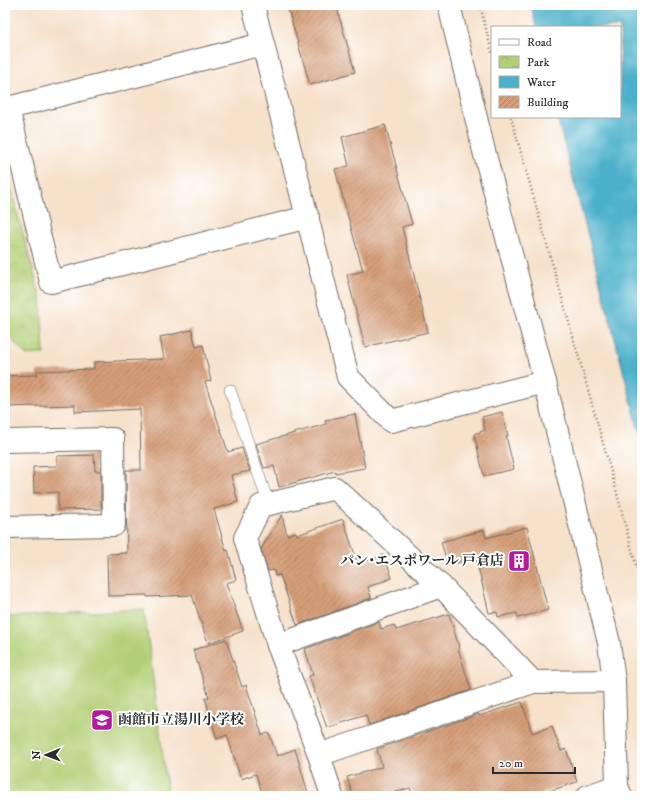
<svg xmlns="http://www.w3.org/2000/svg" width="647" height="801" viewBox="0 0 647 801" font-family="'IM FELL DW Pica','Noto Serif JP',serif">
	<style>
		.grass { fill: #b2cf76; stroke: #6e7d50 }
		.park { fill: url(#park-crowns); stroke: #6e7d50 }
		.water { fill: #4bb1ca; stroke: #3b6e7a }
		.building { fill: url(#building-hatch) }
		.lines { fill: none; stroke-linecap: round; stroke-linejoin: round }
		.service-casing { stroke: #726b63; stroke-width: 12 }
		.minor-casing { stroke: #726b63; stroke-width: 24 }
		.tertiary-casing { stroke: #726b63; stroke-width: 24 }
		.path { stroke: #726b63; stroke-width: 2.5; stroke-dasharray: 1 3; stroke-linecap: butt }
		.service { stroke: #fff; stroke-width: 11 }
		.minor { stroke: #fff; stroke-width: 22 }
		.tertiary { stroke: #fff; stroke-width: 22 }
		.labels { text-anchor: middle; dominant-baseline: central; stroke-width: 4; stroke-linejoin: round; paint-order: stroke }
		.poi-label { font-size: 14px; font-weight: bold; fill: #2b2b2b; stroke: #fff; text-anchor: end }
	</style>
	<defs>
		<pattern id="park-crowns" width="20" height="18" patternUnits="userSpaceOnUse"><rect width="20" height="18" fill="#b2cf76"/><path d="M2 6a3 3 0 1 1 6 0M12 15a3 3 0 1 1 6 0" fill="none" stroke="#99b266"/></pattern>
		<pattern id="building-hatch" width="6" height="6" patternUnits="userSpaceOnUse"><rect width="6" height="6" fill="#d59e78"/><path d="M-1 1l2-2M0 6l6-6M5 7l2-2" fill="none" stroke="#ad8163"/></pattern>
	</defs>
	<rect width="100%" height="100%" fill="#fff"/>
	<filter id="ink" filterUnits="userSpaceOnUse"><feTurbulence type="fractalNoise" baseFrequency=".025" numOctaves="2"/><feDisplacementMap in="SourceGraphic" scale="8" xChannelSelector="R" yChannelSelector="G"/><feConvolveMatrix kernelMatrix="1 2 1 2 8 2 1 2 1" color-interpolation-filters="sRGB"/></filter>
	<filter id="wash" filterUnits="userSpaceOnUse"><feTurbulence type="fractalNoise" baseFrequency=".012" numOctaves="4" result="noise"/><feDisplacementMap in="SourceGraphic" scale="16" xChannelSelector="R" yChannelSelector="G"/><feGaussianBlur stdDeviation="0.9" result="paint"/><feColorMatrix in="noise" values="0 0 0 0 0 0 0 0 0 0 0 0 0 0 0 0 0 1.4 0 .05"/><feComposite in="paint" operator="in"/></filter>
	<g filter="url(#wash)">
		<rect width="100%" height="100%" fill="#f6e1ca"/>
		<polygon class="grass" points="144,609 168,796 5,796 5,617"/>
		<polygon class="park" points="5,167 41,299 44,354 26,355 5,332"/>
		<polygon class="water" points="531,5 642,5 642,443 557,117 620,117 620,27 536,27"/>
		<g id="blocks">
			<g class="building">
				<polygon points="287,5 336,5 355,72 310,85"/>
				<polygon points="385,125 412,224 402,227 428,332 365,347 347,275 363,271 335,169 349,166 342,137"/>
				<polygon points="192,330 196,347 203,345 211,381 205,382 228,452 242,448 250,471 231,475 238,502 214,509 226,551 228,550 236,580 226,583 243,631 208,643 192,595 147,597 147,595 108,596 107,554 127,553 126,470 141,470 140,409 75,412 75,405 5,407 5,376 37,375 37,371 94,369 94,362 164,359 160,337"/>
				<polygon points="502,412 508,436 506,436 514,469 484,476 474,434 485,430 482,417"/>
				<polygon points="355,414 365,468 335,473 335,471 279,487 274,466 264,468 256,444 326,424 325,420"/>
				<polygon points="94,455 95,471 101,471 101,509 58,510 58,492 34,493 33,467 57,466 57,456"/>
				<polygon points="282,515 287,535 296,532 297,535 343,519 358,564 384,555 392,578 368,587 371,598 297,625 280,575 275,576 274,570 268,571 261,549"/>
				<polygon points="527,527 548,610 518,618 517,613 498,617 497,612 489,613 476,558 448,565 441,542 484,530 486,538"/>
				<polygon points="449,614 459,647 458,648 471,690 369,725 366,715 327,728 309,676 313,675 305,649 379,622 381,629 394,625 396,630"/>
				<polygon points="226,639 242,687 246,685 262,735 269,733 277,756 295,749 309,796 263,796 256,774 241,779 227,735 217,739 205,698 209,697 193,650"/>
				<polygon points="522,702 532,733 552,726 561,751 566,749 577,782 534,796 413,796 410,788 383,796 353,796 347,777 382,767 377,749 479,714 479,716"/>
			</g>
		</g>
	</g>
	<g filter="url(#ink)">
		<use href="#blocks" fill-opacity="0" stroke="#726b63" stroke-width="1"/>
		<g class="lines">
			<g class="service-casing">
				<polyline id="service" points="230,390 269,505"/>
			</g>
			<g class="minor-casing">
				<g id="minor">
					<polyline points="253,5 348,377 391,421 545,382"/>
					<polyline points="263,44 8,108 51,282 308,217"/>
					<polyline points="5,441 113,439 114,525 5,527"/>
					<polyline points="278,645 441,586"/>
					<polyline points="319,755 533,682"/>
					<polyline points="332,796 319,755 278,645 245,538 261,506 335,488 441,586 533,682 614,681"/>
					<polyline points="588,796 617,786"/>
				</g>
			</g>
			<g class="tertiary-casing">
				<polyline id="tertiary" points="449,5 484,151 545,382 609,643 614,681 617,786 621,796"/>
			</g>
			<g class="path">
				<polyline points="480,5 492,53"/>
				<polyline points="511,117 612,475 642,588"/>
			</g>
			<use href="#service" class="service"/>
			<use href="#minor" class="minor"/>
			<use href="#tertiary" class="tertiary"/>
		</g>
	</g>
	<defs>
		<g id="building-square" transform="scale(1.15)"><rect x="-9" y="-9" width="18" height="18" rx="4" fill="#b5179e" stroke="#fff"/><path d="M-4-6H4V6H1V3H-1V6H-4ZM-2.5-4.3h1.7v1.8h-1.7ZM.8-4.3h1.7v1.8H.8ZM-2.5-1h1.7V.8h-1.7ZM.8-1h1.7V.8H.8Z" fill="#fff"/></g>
		<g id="school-square" transform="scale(1.15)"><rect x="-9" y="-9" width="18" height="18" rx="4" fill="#b5179e" stroke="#fff"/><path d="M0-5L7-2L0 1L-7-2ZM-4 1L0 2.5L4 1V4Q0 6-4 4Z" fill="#fff"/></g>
	</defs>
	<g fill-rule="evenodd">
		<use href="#building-square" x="519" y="561"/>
		<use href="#school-square" x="102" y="720"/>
	</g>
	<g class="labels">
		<g class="poi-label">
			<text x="504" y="561">パン･エスポワール 戸倉店</text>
			<text x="118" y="720" text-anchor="start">函館市立湯川小学校</text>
		</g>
	</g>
	<rect width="647" height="801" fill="none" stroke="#fff" stroke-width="20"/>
	<rect x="491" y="26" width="130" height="92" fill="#ffffff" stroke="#aaaaaa"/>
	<rect x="499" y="39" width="20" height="6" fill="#ffffff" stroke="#aaaaaa"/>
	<text x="527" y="46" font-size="12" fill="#2b2b2b">Road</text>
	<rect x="499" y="56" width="20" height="12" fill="url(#park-crowns)" stroke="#aaaaaa"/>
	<text x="527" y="66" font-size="12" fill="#2b2b2b">Park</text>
	<rect x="499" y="76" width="20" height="12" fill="#4bb1ca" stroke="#aaaaaa"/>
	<text x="527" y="86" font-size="12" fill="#2b2b2b">Water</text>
	<rect x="499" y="96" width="20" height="12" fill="url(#building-hatch)" stroke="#aaaaaa"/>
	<text x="527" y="106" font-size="12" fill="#2b2b2b">Building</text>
	<g transform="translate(46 755) rotate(269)" stroke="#ffffff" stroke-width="3" paint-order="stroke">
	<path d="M0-3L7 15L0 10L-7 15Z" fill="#2b2b2b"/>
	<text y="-6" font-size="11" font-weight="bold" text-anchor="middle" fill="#2b2b2b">N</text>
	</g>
	<path d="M493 767v6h82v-6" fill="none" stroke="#2b2b2b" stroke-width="2"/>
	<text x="499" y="767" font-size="12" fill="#2b2b2b" stroke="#ffffff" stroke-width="3" paint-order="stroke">20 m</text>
</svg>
